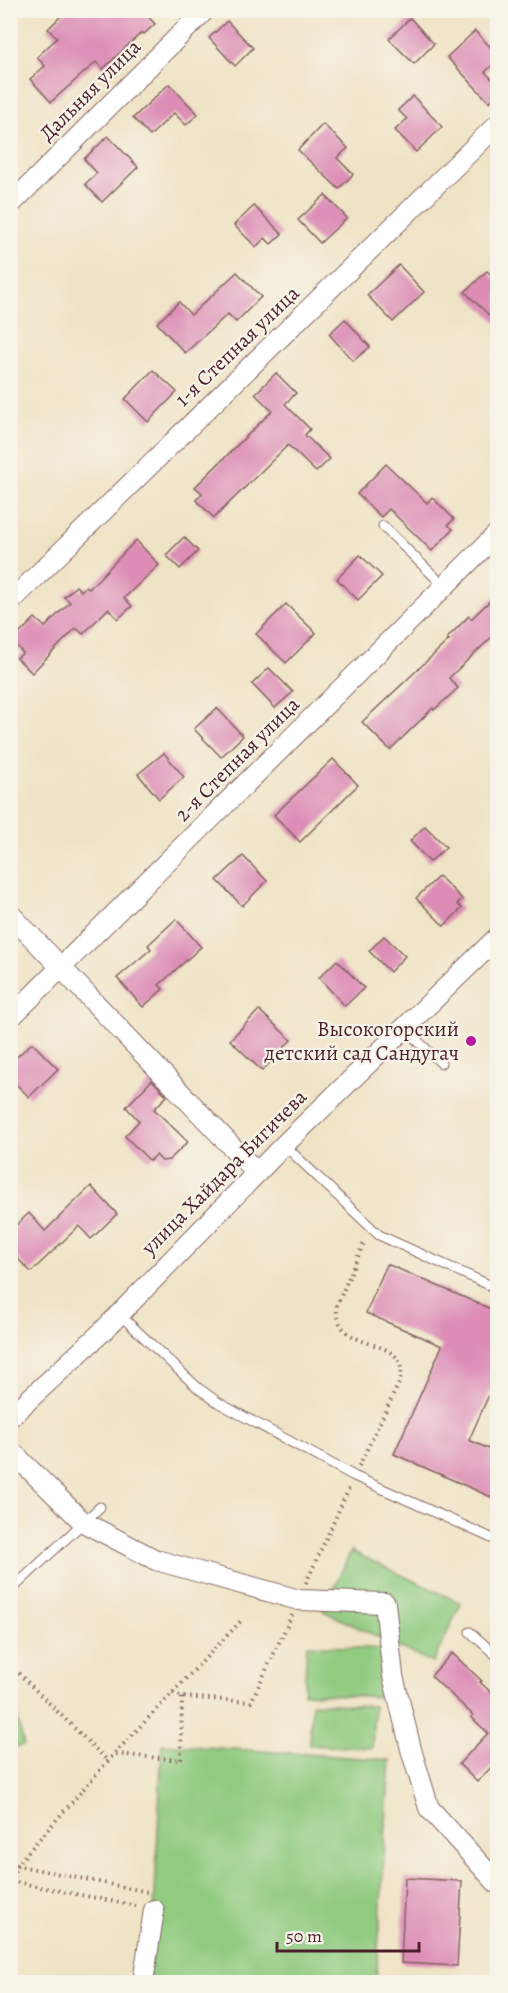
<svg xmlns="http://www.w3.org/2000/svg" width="508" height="1993" viewBox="0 0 508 1993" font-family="Alegreya,serif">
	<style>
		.green { fill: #90cb80; stroke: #6d7556; stroke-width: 1.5 }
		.building { fill: #dc8cb5 }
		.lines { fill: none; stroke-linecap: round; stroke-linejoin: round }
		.lane-casing { stroke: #846461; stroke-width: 11 }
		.street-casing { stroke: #846461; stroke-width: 22 }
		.path { stroke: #846461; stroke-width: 4; stroke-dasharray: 1.5 4.5; stroke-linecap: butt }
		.lane { stroke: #fff; stroke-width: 9 }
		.street { stroke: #fff; stroke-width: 20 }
		.poi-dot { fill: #b5179e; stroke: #f7f3e8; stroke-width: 2 }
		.labels { text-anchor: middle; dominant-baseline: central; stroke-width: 4.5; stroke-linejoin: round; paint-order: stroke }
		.street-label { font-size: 21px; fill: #4a1f2b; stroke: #f7f3e8 }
		.poi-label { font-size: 21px; fill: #4a1f2b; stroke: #f7f3e8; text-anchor: end }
	</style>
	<rect width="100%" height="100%" fill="#f7f3e8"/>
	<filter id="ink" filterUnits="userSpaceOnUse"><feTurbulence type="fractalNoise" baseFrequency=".0167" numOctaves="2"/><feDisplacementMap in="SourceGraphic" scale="12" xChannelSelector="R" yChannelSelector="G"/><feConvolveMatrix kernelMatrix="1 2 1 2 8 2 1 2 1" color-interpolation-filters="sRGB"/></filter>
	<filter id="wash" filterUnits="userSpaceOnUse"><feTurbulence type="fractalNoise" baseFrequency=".008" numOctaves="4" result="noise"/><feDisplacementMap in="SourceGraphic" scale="24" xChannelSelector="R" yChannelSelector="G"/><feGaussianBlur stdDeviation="1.35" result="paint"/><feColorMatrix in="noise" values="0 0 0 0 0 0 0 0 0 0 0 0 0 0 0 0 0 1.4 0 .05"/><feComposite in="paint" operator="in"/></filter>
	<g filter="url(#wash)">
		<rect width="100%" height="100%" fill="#efe3c5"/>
		<g class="green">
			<polygon points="351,1551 461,1603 433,1663 323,1611"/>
			<polygon points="307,1645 383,1649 381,1697 304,1693"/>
			<polygon points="10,1689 24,1745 11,1748 10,1748"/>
			<polygon points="312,1703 374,1706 372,1748 309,1745"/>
			<polygon points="162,1744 390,1760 376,1982 148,1982 155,1894"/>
		</g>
		<g id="blocks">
			<g class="building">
				<polygon points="67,10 142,10 155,24 144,34 142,32 103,69 96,62 51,102 30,79 45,66 37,57 57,38 48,29"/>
				<polygon points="410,18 434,44 414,64 389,39"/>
				<polygon points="227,21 253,48 235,66 209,38"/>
				<polygon points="475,31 498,55 498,60 485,72 498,85 498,94 489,102 447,57"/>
				<polygon points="169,84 198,114 186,125 174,113 150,136 133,118"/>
				<polygon points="413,96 442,127 416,152 395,130 407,119 398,110"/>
				<polygon points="323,124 348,148 337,158 353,174 339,189 298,150"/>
				<polygon points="108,136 138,167 102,202 85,184 97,173 84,159"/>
				<polygon points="325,195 347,218 320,243 298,220"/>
				<polygon points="254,206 282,234 271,244 265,238 256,247 234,225"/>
				<polygon points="399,265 424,292 393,322 367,295"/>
				<polygon points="487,271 498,281 498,324 465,292"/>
				<polygon points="237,272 261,297 236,322 228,314 185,353 157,323 179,302 191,315"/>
				<polygon points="345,319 370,347 353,361 329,334"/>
				<polygon points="153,370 177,392 148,422 125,399"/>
				<polygon points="276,373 296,393 285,404 310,429 305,435 330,459 316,472 288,445 214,518 196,500 202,493 195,487 272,411 255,394"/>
				<polygon points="386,464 427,503 432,497 454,519 448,525 453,529 432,551 389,509 381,517 357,494"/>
				<polygon points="184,537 198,551 180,569 166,555"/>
				<polygon points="136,540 159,565 124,598 132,606 118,619 108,609 83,634 76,628 32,673 17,658 23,653 12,641 35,618 45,627 70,602 64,597 76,586 81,591 86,586 89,589"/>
				<polygon points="360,555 382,576 358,600 337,579"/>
				<polygon points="498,593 498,631 449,678 458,688 434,710 433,708 390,750 362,722 449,640 447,638 469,616 471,619"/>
				<polygon points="286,604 316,633 286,663 256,634"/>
				<polygon points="269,668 293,692 275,708 252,684"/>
				<polygon points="217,708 243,736 221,757 194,729"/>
				<polygon points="164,753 184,777 159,799 138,774"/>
				<polygon points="333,759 358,785 300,842 274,815"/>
				<polygon points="425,826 446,847 430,862 410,841"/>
				<polygon points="243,856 267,881 242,906 217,880"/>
				<polygon points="439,876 462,899 457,904 462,908 444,926 416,898"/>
				<polygon points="176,919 201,947 159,985 163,989 143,1007 117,978 151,949 148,945"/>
				<polygon points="384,936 405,956 390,972 369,951"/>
				<polygon points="337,960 364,988 345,1006 319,978"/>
				<polygon points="259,1010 291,1040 262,1071 230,1040"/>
				<polygon points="32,1043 58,1069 29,1097 10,1078 10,1063"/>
				<polygon points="152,1080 167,1096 154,1109 188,1142 169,1160 162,1161 156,1155 150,1161 125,1136 139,1121 126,1107"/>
				<polygon points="91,1186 117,1214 91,1239 79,1226 31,1272 10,1251 10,1231 29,1213 45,1231"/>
				<polygon points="387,1264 498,1312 498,1390 492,1388 469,1440 498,1453 498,1500 394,1454 442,1346 366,1313"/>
				<polygon points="452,1653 482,1681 480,1682 498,1699 498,1760 477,1782 459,1764 488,1733 471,1717 473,1715 431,1676"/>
				<polygon points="405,1878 462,1881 457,1966 401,1963"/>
			</g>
		</g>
	</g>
	<g filter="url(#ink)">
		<use href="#blocks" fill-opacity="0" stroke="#846461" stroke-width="1.5"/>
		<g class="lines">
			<g class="lane-casing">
				<g id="lane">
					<polyline points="383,526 444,586"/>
					<polyline points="404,1028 441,1063"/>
					<polyline points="284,1145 379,1235 498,1289"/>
					<polyline points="119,1314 198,1388 219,1403 354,1476 498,1541"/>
					<polyline points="10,1591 100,1507"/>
					<polyline points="470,1632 498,1657"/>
				</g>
			</g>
			<g class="street-casing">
				<g id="street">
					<polyline points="10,205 205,10"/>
					<polyline points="10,602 498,124"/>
					<polyline points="10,914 257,1173"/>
					<polyline points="10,1018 498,533"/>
					<polyline points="10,1417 102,1332 284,1145 498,937"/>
					<polyline points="10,1450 83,1522 156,1560 299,1600 385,1603 393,1676 412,1753 429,1808 498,1884"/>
					<polyline points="143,1982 154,1910"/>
				</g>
			</g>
			<g class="path">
				<path d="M359,1466l41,-85c12,-50 -67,-23 -63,-76l28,-65"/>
				<polyline points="306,1583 350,1486"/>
				<polyline points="10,1665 108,1761"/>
				<polyline points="173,1693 182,1697 251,1702 292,1615"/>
				<polyline points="116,1754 181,1760 182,1697"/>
				<polyline points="10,1864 148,1892"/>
				<polyline points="11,1881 136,1906"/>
				<polyline points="10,1889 16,1866 115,1753 241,1621"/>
			</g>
			<use href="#lane" class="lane"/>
			<use href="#street" class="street"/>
		</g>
	</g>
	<circle class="poi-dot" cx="471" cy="1041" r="6"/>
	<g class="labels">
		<g class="street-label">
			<text transform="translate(90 90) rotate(-45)">Дальняя улица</text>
			<text transform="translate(237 346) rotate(-44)">1-я Степная улица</text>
			<text transform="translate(237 759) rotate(-45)">2-я Степная улица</text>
			<text transform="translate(224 1172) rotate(-45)">улица Хайдара Бигичева</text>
		</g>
		<g class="poi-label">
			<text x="459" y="1029">Высокогорский<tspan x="459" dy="24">детский сад Сандугач</tspan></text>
		</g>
	</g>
	<rect width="508" height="1993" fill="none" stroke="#f7f3e8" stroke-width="36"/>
	<path d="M277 1942v9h142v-9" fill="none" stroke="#4a1f2b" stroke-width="3"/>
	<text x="286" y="1942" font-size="18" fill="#4a1f2b" stroke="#f7f3e8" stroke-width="4.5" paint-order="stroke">50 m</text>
</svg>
